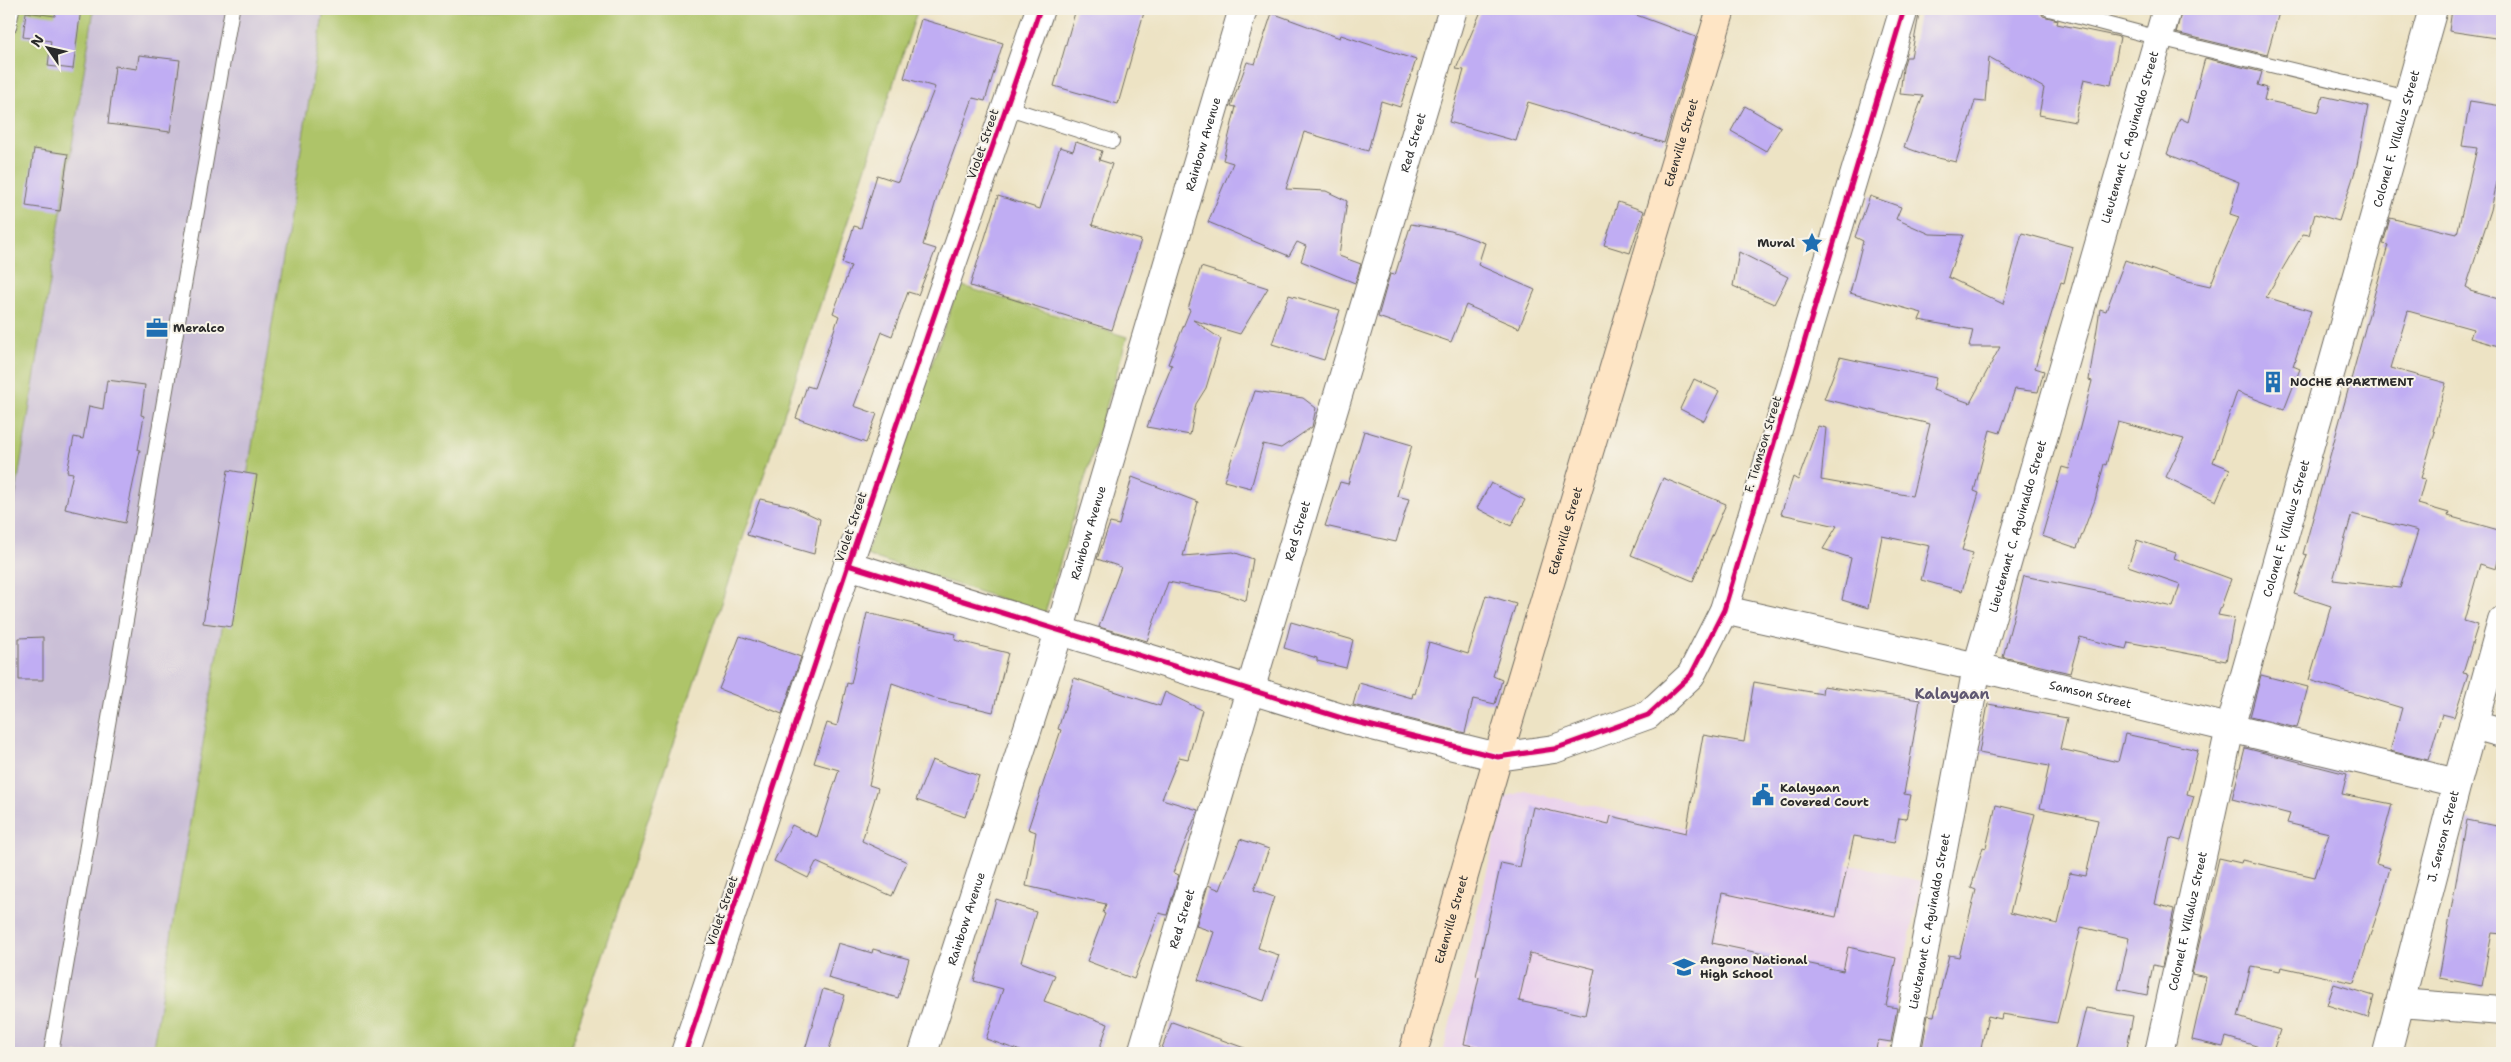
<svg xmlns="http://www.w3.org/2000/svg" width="2511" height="1062" viewBox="0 0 2511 1062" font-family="'Shantell Sans',sans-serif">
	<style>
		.built { fill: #ead1ed }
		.industrial { fill: #cabfd7 }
		.green { fill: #aec469; stroke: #6c784a }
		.building { fill: #c0adf3; fill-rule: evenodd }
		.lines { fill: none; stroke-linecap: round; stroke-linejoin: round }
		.lane-casing { stroke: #6f6b61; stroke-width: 16 }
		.street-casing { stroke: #6f6b61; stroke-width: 30 }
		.secondary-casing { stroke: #6f6b61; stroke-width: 30 }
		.lane { stroke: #fff; stroke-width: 14 }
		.street { stroke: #fff; stroke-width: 28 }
		.secondary { stroke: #fee5c5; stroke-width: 28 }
		.cycleway-casing { stroke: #f7f3e8; stroke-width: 8 }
		.cycleway { stroke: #d6006c; stroke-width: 5 }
		.labels { text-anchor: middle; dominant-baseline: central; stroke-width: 4; stroke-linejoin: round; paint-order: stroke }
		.street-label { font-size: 12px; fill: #2b2b2b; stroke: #f7f3e8 }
		.poi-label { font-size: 12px; font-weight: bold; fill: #2b2b2b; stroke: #f7f3e8; text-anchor: start }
		.quarter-label { font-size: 15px; font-weight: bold; fill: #5f5871; stroke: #f7f3e8 }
	</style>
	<rect width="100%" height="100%" fill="#f7f3e8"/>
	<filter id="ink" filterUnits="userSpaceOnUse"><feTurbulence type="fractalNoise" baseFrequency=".02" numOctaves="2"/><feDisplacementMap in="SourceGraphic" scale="10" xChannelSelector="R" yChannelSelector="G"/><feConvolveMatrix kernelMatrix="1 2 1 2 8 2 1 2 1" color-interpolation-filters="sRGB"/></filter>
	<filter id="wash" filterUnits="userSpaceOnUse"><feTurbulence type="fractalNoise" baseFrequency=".0096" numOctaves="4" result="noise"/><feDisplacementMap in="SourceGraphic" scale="20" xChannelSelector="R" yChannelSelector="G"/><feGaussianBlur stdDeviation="1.12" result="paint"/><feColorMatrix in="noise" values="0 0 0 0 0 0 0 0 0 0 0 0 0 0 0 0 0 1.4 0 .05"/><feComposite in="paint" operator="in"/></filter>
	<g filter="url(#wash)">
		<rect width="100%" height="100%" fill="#ede3c4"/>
		<polygon class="built" points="1525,791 1921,881 1886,1053 1443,1053 1505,797"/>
		<polygon class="industrial" points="94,9 324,9 152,1053 9,1053 9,535"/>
		<g class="green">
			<polygon points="9,9 94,9 9,535"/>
			<polygon points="324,9 918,9 743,538 569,1053 152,1053"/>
			<polygon points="959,285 1127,337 1045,613 866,555"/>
		</g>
		<g id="blocks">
			<g class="building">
				<polygon points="56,9 81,9 73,69 48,66 51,41 23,37 26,12 55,16"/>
				<polygon points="1076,9 1145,9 1118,104 1054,86"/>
				<polygon points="1482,9 1620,9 1696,37 1664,143 1528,102 1516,141 1449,122 1464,70 1456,69"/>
				<polygon points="1920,9 2040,10 2043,16 2058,20 2057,24 2120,37 2111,85 2084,79 2075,122 2039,115 2044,88 1989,57 1985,102 1975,101 1956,162 1929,156 1904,147 1923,96 1900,94 1903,68 1906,57 1911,57"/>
				<polygon points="2182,9 2280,9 2267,55 2176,33"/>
				<polygon points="2452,9 2502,9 2502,39 2449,31"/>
				<polygon points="1272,13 1340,38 1341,35 1416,60 1400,107 1381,101 1368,151 1304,132 1286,189 1326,191 1347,201 1339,256 1361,264 1355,283 1301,261 1306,246 1297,242 1289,256 1208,222 1233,163 1223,160 1236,107 1231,106 1247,62 1255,64"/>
				<polygon points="921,19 1003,43 985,101 973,98 938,194 923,245 936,249 918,295 908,292 892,336 882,332 854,406 877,414 866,443 796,418 807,386 814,388 839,316 833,313 851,266 842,263 854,226 861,228 877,175 898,182 935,87 904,78"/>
				<polygon points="139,55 180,60 170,132 108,124 115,66 137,69"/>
				<polygon points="2205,58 2262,72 2258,85 2267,88 2264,100 2319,112 2323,96 2368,106 2357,165 2339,221 2315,214 2309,235 2303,234 2266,297 2311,311 2293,366 2300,369 2284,410 2237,392 2213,462 2230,469 2216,501 2166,477 2184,439 2118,422 2106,465 2104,464 2095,500 2077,548 2042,536 2062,467 2069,469 2092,381 2089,380 2100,309 2106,311 2125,260 2175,278 2210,286 2239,217 2230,214 2239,182 2167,154 2180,118 2188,122"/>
				<path d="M2470,101l32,5v53l-11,51 -25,77 4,2v2l32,9v47l-32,-9 3,-9 -65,-18 -17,57 55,15 -13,48 2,1 -14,46 4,1 -7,25 31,9 -1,3 54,15v14l-6,24 -16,-5 -16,57 14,4 -15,48 5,1 -14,43 -12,-3 -14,46 -38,-9 12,-43 -93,-28 22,-74 -37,-12 13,-39 -4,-1 85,-309 -5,-1 7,-26 67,16 20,-86 -15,-2zM2352,514l66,17 -18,57 -67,-8z"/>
				<polygon points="1745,106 1781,127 1766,151 1731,131"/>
				<polygon points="1076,142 1102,151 1099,160 1112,164 1092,225 1141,240 1112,330 970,286 998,196 1040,209 1060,147 1073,151"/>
				<polygon points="34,149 68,154 60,211 26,206"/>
				<polygon points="1870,196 1901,207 1896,219 1930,234 1963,235 1948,277 2003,304 2022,233 2073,247 2064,283 2061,282 2035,368 2044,371 2038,392 2015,389 2000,433 1990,430 1974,491 1979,493 1962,550 1973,553 1962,591 1921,580 1930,546 1882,536 1868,608 1842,600 1851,558 1823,549 1837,526 1781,514 1793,477 1798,480 1818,426 1826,428 1821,480 1912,496 1930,424 1824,399 1840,357 1936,378 1933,390 1970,403 2000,347 1969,347 1973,330 1919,320 1922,313 1850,293 1863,241 1855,237"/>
				<polygon points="1618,202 1644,211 1630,253 1604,245"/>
				<polygon points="1411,224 1451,231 1485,243 1478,265 1535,290 1519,328 1466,305 1451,342 1378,317 1390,274 1395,275"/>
				<polygon points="1739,252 1788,277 1774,304 1733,286"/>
				<polygon points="1201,267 1268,288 1240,334 1193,320 1221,339 1206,388 1196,404 1190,435 1147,427 1172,365 1168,364 1190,310 1188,309"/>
				<polygon points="1289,295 1340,310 1324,360 1272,344"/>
				<polygon points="1694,379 1719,391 1704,421 1680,409"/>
				<polygon points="107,380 145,385 141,415 144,416 138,450 140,450 125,523 65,509 73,473 67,472 74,437 83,439 89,406 103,409"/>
				<polygon points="1255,391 1303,398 1316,408 1312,427 1281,448 1263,444 1251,488 1224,481"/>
				<polygon points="1364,431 1412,445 1397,496 1409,499 1396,542 1325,526 1340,482 1348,484"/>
				<polygon points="228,470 257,475 232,627 203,623"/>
				<polygon points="1132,477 1198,502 1183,556 1233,552 1253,559 1246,601 1224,593 1168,582 1147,641 1099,627 1121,567 1097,559 1110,523 1119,525"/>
				<polygon points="1663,478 1726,504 1693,581 1631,555"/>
				<polygon points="1491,483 1525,500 1511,526 1477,508"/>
				<polygon points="760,499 792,506 820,519 814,554 747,535"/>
				<polygon points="2137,540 2176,553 2174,558 2231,579 2218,615 2234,618 2226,661 2128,642 2126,649 2080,637 2070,673 2003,657 2024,576 2173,607 2180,584 2128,566"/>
				<polygon points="1486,595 1516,604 1493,676 1502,680 1495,704 1473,699 1465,733 1353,705 1359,683 1412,698 1413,693 1415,694 1429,642 1468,654"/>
				<polygon points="867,613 956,634 955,640 1008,653 993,712 937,699 892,683 869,785 878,788 862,841 907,862 892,896 816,862 808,878 774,861 792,825 817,837 839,770 814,763 827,723 837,726 847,683 851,684"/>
				<polygon points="1291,622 1353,640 1346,668 1317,661 1317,658 1284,648"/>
				<polygon points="740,636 801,657 782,714 719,689"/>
				<polygon points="43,637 43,680 19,680 19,638"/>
				<polygon points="2261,675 2308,687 2297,728 2250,717"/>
				<polygon points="1074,678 1160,706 1165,692 1202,710 1188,759 1179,757 1162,799 1198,810 1173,873 1179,875 1167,915 1159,913 1134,979 1087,961 1105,914 1103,913 1106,904 1026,886 1036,832 1028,829 1061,730 1058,729"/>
				<path d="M1754,682l68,12 1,-8 97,14 -16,94 7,1 -5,24 -7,-1 -5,25 -40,-7 -18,81 -114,-24 -10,50 131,28 5,-24 48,11 -10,48 11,2 -6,34 -13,-2 -3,13h-368l-43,-9 15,-67 -3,-1 25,-113 19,4 13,-60 76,17 2,-8 75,17 17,-98 41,7zM1530,953l65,16 -10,46 -66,-14z"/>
				<polygon points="1988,704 2067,718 2060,749 2118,762 2125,734 2198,750 2187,794 2194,796 2181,841 2170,838 2155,904 2174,909 2162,967 2153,965 2147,995 2118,989 2129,938 2081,927 2057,1023 2002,1014 2001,1019 1988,1016 1980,1053 1939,1053 1922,1049 1928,1015 1934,1016 1949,955 1959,957 1976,890 1971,888 1983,847 1986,848 1996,805 2035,814 2010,913 2058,924 2070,873 2086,876 2098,820 2040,808 2049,766 1979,753"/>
				<polygon points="2245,748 2347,774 2342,794 2392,804 2376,864 2390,868 2379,909 2354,983 2281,967 2280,971 2251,966 2238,1017 2280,1030 2273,1051 2226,1037 2223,1047 2192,1040 2206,977 2192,974 2219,858 2241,863 2242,860 2315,877 2329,833 2287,823 2290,814 2232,799"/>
				<polygon points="932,760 979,776 965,817 916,800"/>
				<polygon points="2467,820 2502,827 2502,934 2492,933 2482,986 2439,978"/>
				<polygon points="1240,839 1269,849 1254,890 1274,897 1258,948 1279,955 1264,1001 1198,980 1214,932 1196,926 1208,885 1220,890"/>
				<polygon points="996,899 1036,912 1021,962 1055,975 1044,1001 1108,1024 1098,1053 1026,1053 986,1039 1003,989 974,981"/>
				<polygon points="838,943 872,953 873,949 909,959 898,998 828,978"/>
				<polygon points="2334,984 2374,996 2368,1018 2327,1005"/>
				<polygon points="823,989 845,995 828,1053 804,1053"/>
				<polygon points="2086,1008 2133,1016 2126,1053 2075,1053"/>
				<polygon points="1172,1022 1250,1050 1249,1053 1160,1053"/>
			</g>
		</g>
	</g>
	<g filter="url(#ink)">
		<use href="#blocks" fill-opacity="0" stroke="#6f6b61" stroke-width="1"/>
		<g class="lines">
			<g class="lane-casing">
				<g id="lane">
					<polyline points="2049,9 2159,38 2408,98"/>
					<polyline points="9,27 12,9"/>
					<polyline points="1006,107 1112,141"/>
					<polyline points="51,1053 232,9"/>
				</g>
			</g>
			<g class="street-casing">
				<g id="street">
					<polyline points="848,565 1348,720 1498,757 1554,749 1648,715 1691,675 1724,610 1904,9"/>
					<path id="s1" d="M1724,610l253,57 480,116"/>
					<polyline points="2473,725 2502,733"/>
					<polyline points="2400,1003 2502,1011"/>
					<polyline points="685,1053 848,565 1040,9"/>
					<path id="s2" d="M923,1053l136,-421 184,-623"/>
					<path id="s3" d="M1142,1053l311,-1044"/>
					<path id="s4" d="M1905,1053l72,-386 190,-658"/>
					<path id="s5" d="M2159,1053l71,-325 203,-719"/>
					<path id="s6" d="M2387,1053l70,-270 45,-162"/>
				</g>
			</g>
			<g class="secondary-casing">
				<g id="secondary">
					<path id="s7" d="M1413,1053l85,-296 223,-748"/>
				</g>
			</g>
			<use href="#lane" class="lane"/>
			<use href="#street" class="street"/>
			<use href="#secondary" class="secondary"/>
			<g class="cycleway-casing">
				<g id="cycleway">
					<polyline points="848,565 1348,720 1498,757 1554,749 1648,715 1691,675 1724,610 1904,9"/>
					<polyline points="685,1053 848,565 1040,9"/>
				</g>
			</g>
			<use href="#cycleway" class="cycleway"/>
		</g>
	</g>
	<defs>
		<g id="sight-bare" transform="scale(1.725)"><path d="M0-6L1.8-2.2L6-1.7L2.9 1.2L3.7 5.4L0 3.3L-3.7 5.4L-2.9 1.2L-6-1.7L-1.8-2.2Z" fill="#1f6fb2" stroke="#f7f3e8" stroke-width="2.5" paint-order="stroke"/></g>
		<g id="office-bare" transform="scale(1.725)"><path d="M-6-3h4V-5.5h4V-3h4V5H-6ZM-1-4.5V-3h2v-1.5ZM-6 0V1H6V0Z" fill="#1f6fb2" stroke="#f7f3e8" stroke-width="2.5" paint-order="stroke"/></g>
		<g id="building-bare" transform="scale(1.725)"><path d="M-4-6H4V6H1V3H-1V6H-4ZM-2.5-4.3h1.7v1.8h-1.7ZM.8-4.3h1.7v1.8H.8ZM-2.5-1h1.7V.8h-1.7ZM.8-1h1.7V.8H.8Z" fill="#1f6fb2" stroke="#f7f3e8" stroke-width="2.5" paint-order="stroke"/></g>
		<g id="civic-bare" transform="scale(1.725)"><path d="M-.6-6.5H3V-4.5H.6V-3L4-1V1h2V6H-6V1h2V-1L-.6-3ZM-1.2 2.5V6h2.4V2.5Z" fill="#1f6fb2" stroke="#f7f3e8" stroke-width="2.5" paint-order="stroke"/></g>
		<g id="school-bare" transform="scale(1.725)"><path d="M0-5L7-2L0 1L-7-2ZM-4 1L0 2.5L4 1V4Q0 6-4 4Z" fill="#1f6fb2" stroke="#f7f3e8" stroke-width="2.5" paint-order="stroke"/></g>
	</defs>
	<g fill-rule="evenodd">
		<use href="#sight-bare" x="1812" y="243"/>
		<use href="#office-bare" x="157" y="328"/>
		<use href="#building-bare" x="2273" y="382"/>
		<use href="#civic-bare" x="1763" y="795"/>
		<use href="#school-bare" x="1684" y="967"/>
	</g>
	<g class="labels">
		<g class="street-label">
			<text stroke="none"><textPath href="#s4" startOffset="944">Lieutenant C. Aguinaldo Street</textPath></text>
			<text stroke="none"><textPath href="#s5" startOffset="945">Colonel F. Villaluz Street</textPath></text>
			<text stroke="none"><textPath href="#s3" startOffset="950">Red Street</textPath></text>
			<text stroke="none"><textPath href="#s7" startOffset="949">Edenville Street</textPath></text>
			<text transform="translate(983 144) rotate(-71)">Violet Street</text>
			<text stroke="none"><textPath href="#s2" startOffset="951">Rainbow Avenue</textPath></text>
			<text transform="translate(1763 444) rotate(-73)">F. Tiamson Street</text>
			<text transform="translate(851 527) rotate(-71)">Violet Street</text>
			<text stroke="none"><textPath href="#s4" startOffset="539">Lieutenant C. Aguinaldo Street</textPath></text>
			<text stroke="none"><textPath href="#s5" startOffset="540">Colonel F. Villaluz Street</textPath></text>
			<text stroke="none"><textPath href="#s3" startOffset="545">Red Street</textPath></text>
			<text stroke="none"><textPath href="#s7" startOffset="544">Edenville Street</textPath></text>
			<text stroke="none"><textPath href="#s2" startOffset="546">Rainbow Avenue</textPath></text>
			<text stroke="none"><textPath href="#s1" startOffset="376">Samson Street</textPath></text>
			<text stroke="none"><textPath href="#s6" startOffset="224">J. Senson Street</textPath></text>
			<text transform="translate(722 911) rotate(-71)">Violet Street</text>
			<text stroke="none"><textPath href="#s2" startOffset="141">Rainbow Avenue</textPath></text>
			<text stroke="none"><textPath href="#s3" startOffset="140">Red Street</textPath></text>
			<text stroke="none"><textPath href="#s7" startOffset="139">Edenville Street</textPath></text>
			<text stroke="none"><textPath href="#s4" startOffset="134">Lieutenant C. Aguinaldo Street</textPath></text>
			<text stroke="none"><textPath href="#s5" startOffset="135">Colonel F. Villaluz Street</textPath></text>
		</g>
		<g class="poi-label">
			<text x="1795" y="243" text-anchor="end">Mural</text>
			<text x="173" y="328">Meralco</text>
			<text x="2290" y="382">NOCHE APARTMENT</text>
			<text x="1780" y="788">Kalayaan<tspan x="1780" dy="14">Covered Court</tspan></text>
			<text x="1700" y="960">Angono National<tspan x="1700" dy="14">High School</tspan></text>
		</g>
		<g class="quarter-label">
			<text x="1952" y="694">Kalayaan</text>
		</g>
	</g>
	<rect width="2511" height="1062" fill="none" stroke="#f7f3e8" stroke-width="30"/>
	<g transform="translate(48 48) rotate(304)" stroke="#f7f3e8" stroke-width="4" paint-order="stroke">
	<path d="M0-4L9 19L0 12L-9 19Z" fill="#2b2b2b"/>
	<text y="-8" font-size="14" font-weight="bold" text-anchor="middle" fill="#2b2b2b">N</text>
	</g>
</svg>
